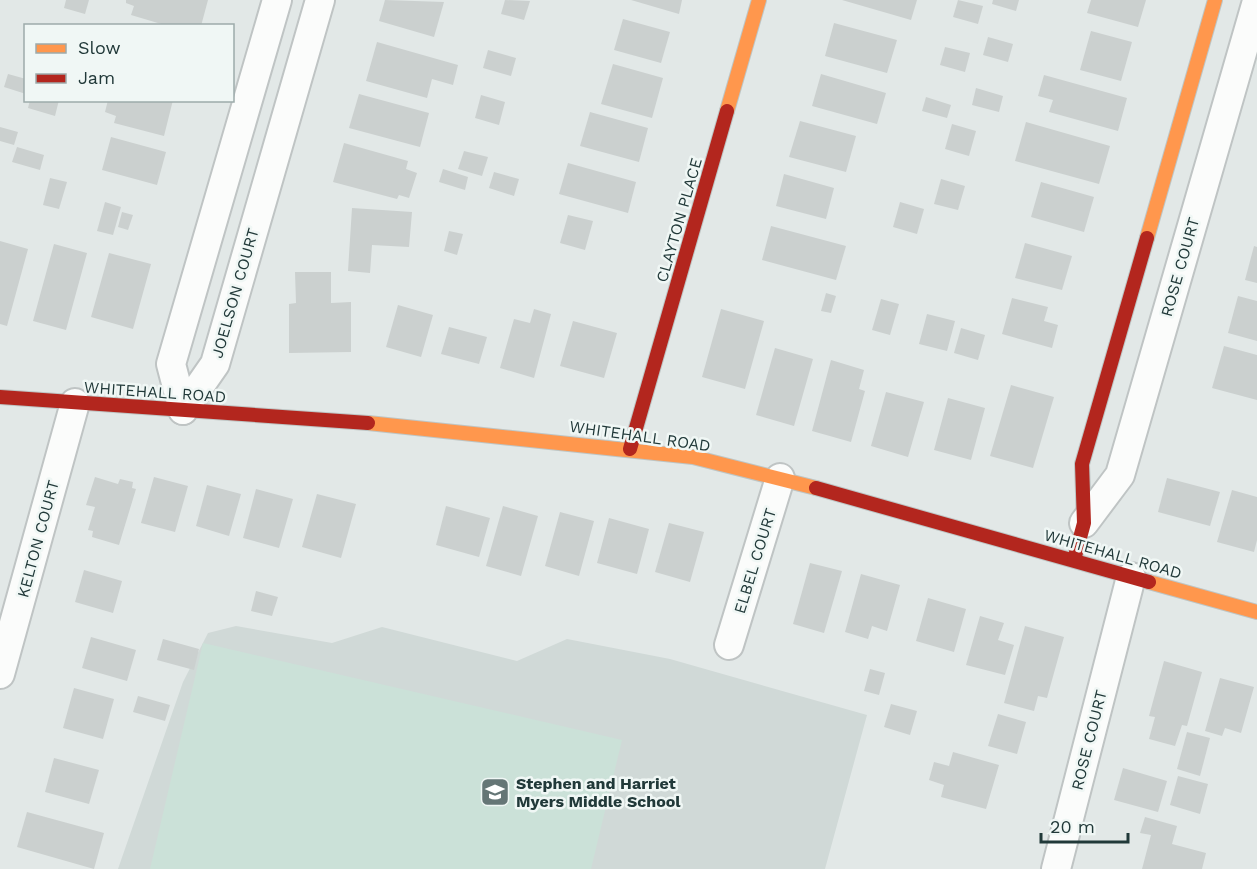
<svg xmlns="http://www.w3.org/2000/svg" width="1257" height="869" viewBox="0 0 1257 869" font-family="'Work Sans',sans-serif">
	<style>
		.built { fill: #d0d9d7 }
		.green { fill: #cbe1d8 }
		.building { fill: #cbd0cf }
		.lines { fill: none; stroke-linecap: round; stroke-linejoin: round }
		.street-casing { stroke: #bfc4c4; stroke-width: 32 }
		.slow-casing { stroke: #bec5c4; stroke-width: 16 }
		.jam-casing { stroke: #bec5c4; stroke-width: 16 }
		.street { stroke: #fbfcfb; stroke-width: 28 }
		.slow { stroke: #ff974d; stroke-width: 14 }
		.jam { stroke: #b3261e; stroke-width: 14 }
		.labels { text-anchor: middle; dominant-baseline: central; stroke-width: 5; stroke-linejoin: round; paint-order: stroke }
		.street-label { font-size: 16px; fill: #213939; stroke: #f0f7f5 }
		.poi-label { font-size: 16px; font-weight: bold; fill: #213939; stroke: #f0f7f5; text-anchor: start }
	</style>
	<rect width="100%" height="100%" fill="#e2e8e7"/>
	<polygon class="built" points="236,626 332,643 382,627 517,661 567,639 670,659 867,715 825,869 118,869 183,682 208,633"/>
	<polygon class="green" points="203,643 622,740 591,869 150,869"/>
	<g class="building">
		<polygon points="66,0 89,0 85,14 64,8"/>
		<polygon points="126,0 208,0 201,26 168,26 131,15 134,6 126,3"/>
		<polygon points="385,0 444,2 434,37 379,21"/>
		<polygon points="505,0 530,1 524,20 501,14"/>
		<polygon points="631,0 682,0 679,14"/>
		<polygon points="842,0 917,0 911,20"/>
		<polygon points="958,0 983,6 978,24 953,17"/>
		<polygon points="993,0 1019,0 1016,11 992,4"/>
		<polygon points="1091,0 1146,0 1138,27 1087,13"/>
		<polygon points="623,19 670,32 661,63 614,50"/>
		<polygon points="834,23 897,40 887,73 825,56"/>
		<polygon points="1091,31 1132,42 1121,81 1080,70"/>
		<polygon points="988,37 1013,44 1008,62 983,55"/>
		<polygon points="377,42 458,65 453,85 432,79 427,98 366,81"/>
		<polygon points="945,47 970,53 965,72 940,65"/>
		<polygon points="488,50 516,58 511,76 483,68"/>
		<polygon points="613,64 663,78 652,118 601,104"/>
		<polygon points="8,74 26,79 26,94 4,87"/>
		<polygon points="821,74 886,93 877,124 812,106"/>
		<polygon points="1044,75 1127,98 1118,131 1049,112 1053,100 1038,96"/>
		<polygon points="976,88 1003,96 999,112 972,105"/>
		<polygon points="359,94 429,113 420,147 349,128"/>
		<polygon points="481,95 505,102 499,125 475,118"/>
		<polygon points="926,97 951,105 947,118 922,111"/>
		<polygon points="30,100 59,100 55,116 28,108"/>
		<polygon points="108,100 173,100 164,136 114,123 116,116 105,112"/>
		<polygon points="590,112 648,128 639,162 580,146"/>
		<polygon points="800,121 856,136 846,172 789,157"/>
		<polygon points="1026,122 1110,146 1099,184 1015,161"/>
		<polygon points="952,124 976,131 969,156 945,149"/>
		<polygon points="0,127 18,132 14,145 0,141"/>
		<polygon points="111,137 166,152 157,185 102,170"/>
		<polygon points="344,143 408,161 406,169 417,173 409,198 399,195 397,199 333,182"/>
		<polygon points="17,147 44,155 40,170 12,162"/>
		<polygon points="464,151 488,157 482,176 458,169"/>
		<polygon points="568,163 636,182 628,213 559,194"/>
		<polygon points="443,169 468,177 465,190 439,182"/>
		<polygon points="494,172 519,179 514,196 489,188"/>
		<polygon points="784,174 834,188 826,219 776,206"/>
		<polygon points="50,178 67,182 59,209 43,205"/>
		<polygon points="941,179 965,186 958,210 934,204"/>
		<polygon points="1041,182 1094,197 1084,232 1031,217"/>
		<polygon points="105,202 121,207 113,235 97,231"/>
		<polygon points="900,202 924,209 917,234 893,227"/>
		<polygon points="352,208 412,212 409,247 372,245 370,273 348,271"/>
		<polygon points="122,212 133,215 128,230 118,227"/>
		<polygon points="568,215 593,221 585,250 560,243"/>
		<polygon points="771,226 846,246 836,280 762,260"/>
		<polygon points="449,231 463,234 457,255 444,251"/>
		<polygon points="0,241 28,249 7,326 0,324"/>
		<polygon points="1025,243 1072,256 1062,290 1015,278"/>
		<polygon points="54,244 87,253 66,330 33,321"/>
		<polygon points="1254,246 1257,247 1257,283 1245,280"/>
		<polygon points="109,253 151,264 133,329 91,317"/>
		<polygon points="295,272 331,272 331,303 351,302 351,352 289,353 289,304 296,303"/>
		<polygon points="826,293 836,296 831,313 821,311"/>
		<polygon points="1238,296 1257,301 1257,341 1228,333"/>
		<polygon points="1012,298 1048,307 1044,321 1058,325 1052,348 1002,334"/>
		<polygon points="881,299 899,304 890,335 872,330"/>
		<polygon points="398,305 433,315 421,357 386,347"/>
		<polygon points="534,309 551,314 534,378 500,368 514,319 530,323"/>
		<polygon points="721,309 764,321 745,389 702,377"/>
		<polygon points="927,314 955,321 947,351 919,344"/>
		<polygon points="573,321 617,333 604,378 560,366"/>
		<polygon points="449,327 487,337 479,364 441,354"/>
		<polygon points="961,328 985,335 978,360 954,353"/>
		<polygon points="1224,346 1257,355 1257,400 1212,388"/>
		<polygon points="775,348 813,359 794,426 756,415"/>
		<polygon points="831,360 864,370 859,389 865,391 851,442 812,431"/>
		<polygon points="1011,385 1054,397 1033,468 990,456"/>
		<polygon points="886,392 924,402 908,457 871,446"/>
		<polygon points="948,398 985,408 971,460 934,450"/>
		<polygon points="95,477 118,484 120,479 133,482 132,488 136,489 119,545 92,537 93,531 88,530 95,507 86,505"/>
		<polygon points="154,477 188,486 175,532 141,523"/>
		<polygon points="1167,478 1220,492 1210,526 1158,512"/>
		<polygon points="207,485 241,494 229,536 196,526"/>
		<polygon points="256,489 293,499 279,548 243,538"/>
		<polygon points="1232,490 1257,497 1257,540 1254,552 1217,542"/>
		<polygon points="317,494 356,504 341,558 302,547"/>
		<polygon points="446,506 490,518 479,557 436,545"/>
		<polygon points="503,506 538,516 521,576 486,566"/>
		<polygon points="560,512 594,521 579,576 545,566"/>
		<polygon points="609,518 649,529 637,574 597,563"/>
		<polygon points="669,523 704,532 690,582 655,572"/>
		<polygon points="810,563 842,571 824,633 793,624"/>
		<polygon points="84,570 122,581 113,613 75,602"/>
		<polygon points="861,574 900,585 887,631 872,626 868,639 845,632"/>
		<polygon points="256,591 278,597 272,616 251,611"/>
		<polygon points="928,598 966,609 954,652 916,641"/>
		<polygon points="980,616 1004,623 998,640 1014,645 1005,675 966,665"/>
		<polygon points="1025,626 1064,637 1047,698 1038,696 1034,711 1004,703"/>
		<polygon points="91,637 136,650 127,681 82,668"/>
		<polygon points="163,639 199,649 194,670 157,660"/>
		<polygon points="1164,661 1202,672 1187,726 1182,725 1175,746 1149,739 1155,717 1149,716"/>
		<polygon points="870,669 885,673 879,695 864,691"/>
		<polygon points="1220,678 1254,687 1241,733 1225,728 1222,736 1205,731"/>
		<polygon points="74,688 114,699 103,739 63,728"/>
		<polygon points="138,696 170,705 165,721 133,712"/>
		<polygon points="891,704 917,711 910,735 884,727"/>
		<polygon points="998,714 1026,722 1017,754 988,746"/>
		<polygon points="1187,732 1210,738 1200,776 1177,769"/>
		<polygon points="953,752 999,765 986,809 941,797 944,785 929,780 934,762 949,766"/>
		<polygon points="54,758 99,770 89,804 45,792"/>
		<polygon points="1123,768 1167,781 1158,812 1114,800"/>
		<polygon points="1178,776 1208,784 1200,814 1170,805"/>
		<polygon points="27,812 104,833 94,869 17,847"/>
		<polygon points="1145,817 1177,826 1172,844 1206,853 1202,869 1142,869 1151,835 1140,833"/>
	</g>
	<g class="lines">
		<g class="street-casing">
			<g id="street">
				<polyline points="183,410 215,364 320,0"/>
				<polyline points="183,410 171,364 277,0"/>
				<polyline points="1084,523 1120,475 1257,1"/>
				<polyline points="729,645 780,478"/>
				<polyline points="0,674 75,403"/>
				<polyline points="1056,869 1131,577"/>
			</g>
		</g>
		<g class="slow-casing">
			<g id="slow">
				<polyline points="727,111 759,0"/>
				<polyline points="1147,238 1215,0"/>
				<polyline points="368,423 693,457 816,488"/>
				<polyline points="1149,582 1257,612"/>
			</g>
		</g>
		<g class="jam-casing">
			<g id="jam">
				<polyline points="0,397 368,423"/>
				<polyline points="630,449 727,111"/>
				<polyline points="816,488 1149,582"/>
				<polyline points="1074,560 1084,523 1082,464 1147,238"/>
			</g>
		</g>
		<use href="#street" class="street"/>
		<use href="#slow" class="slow"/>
		<use href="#jam" class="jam"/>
	</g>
	<defs>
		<g id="school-square" transform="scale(1.5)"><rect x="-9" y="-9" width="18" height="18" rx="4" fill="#657676" stroke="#f0f7f5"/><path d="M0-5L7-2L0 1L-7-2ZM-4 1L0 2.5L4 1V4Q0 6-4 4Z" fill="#fff"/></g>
	</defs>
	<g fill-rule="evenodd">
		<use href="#school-square" x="495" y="792"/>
	</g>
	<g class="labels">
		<g class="street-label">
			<text transform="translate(679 220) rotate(-74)">CLAYTON PLACE</text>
			<text transform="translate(1180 267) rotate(-74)">ROSE COURT</text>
			<text transform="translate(235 293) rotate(-74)">JOELSON COURT</text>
			<text transform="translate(155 392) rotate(4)">WHITEHALL ROAD</text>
			<text transform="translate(640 436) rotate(8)">WHITEHALL ROAD</text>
			<text transform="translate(38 539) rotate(-75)">KELTON COURT</text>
			<text transform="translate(1113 554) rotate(16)">WHITEHALL ROAD</text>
			<text transform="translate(755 561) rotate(-73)">ELBEL COURT</text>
			<text transform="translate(1089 740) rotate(-76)">ROSE COURT</text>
		</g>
		<g class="poi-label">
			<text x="516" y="783">Stephen and Harriet<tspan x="516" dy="18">Myers Middle School</tspan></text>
		</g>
	</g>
	<rect x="24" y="24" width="210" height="78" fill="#f0f7f5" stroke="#9dabaa" stroke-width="1.5"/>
	<rect x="36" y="44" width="30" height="9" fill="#ff974d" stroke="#9dabaa" stroke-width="1.5"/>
	<text x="78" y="54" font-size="18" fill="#213939">Slow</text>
	<rect x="36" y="74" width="30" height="9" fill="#b3261e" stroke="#9dabaa" stroke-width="1.5"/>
	<text x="78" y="84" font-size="18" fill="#213939">Jam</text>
	<path d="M1041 833v9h87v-9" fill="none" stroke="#213939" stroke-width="3"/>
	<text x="1050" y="833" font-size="18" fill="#213939" stroke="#f0f7f5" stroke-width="4.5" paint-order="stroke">20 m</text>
</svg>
